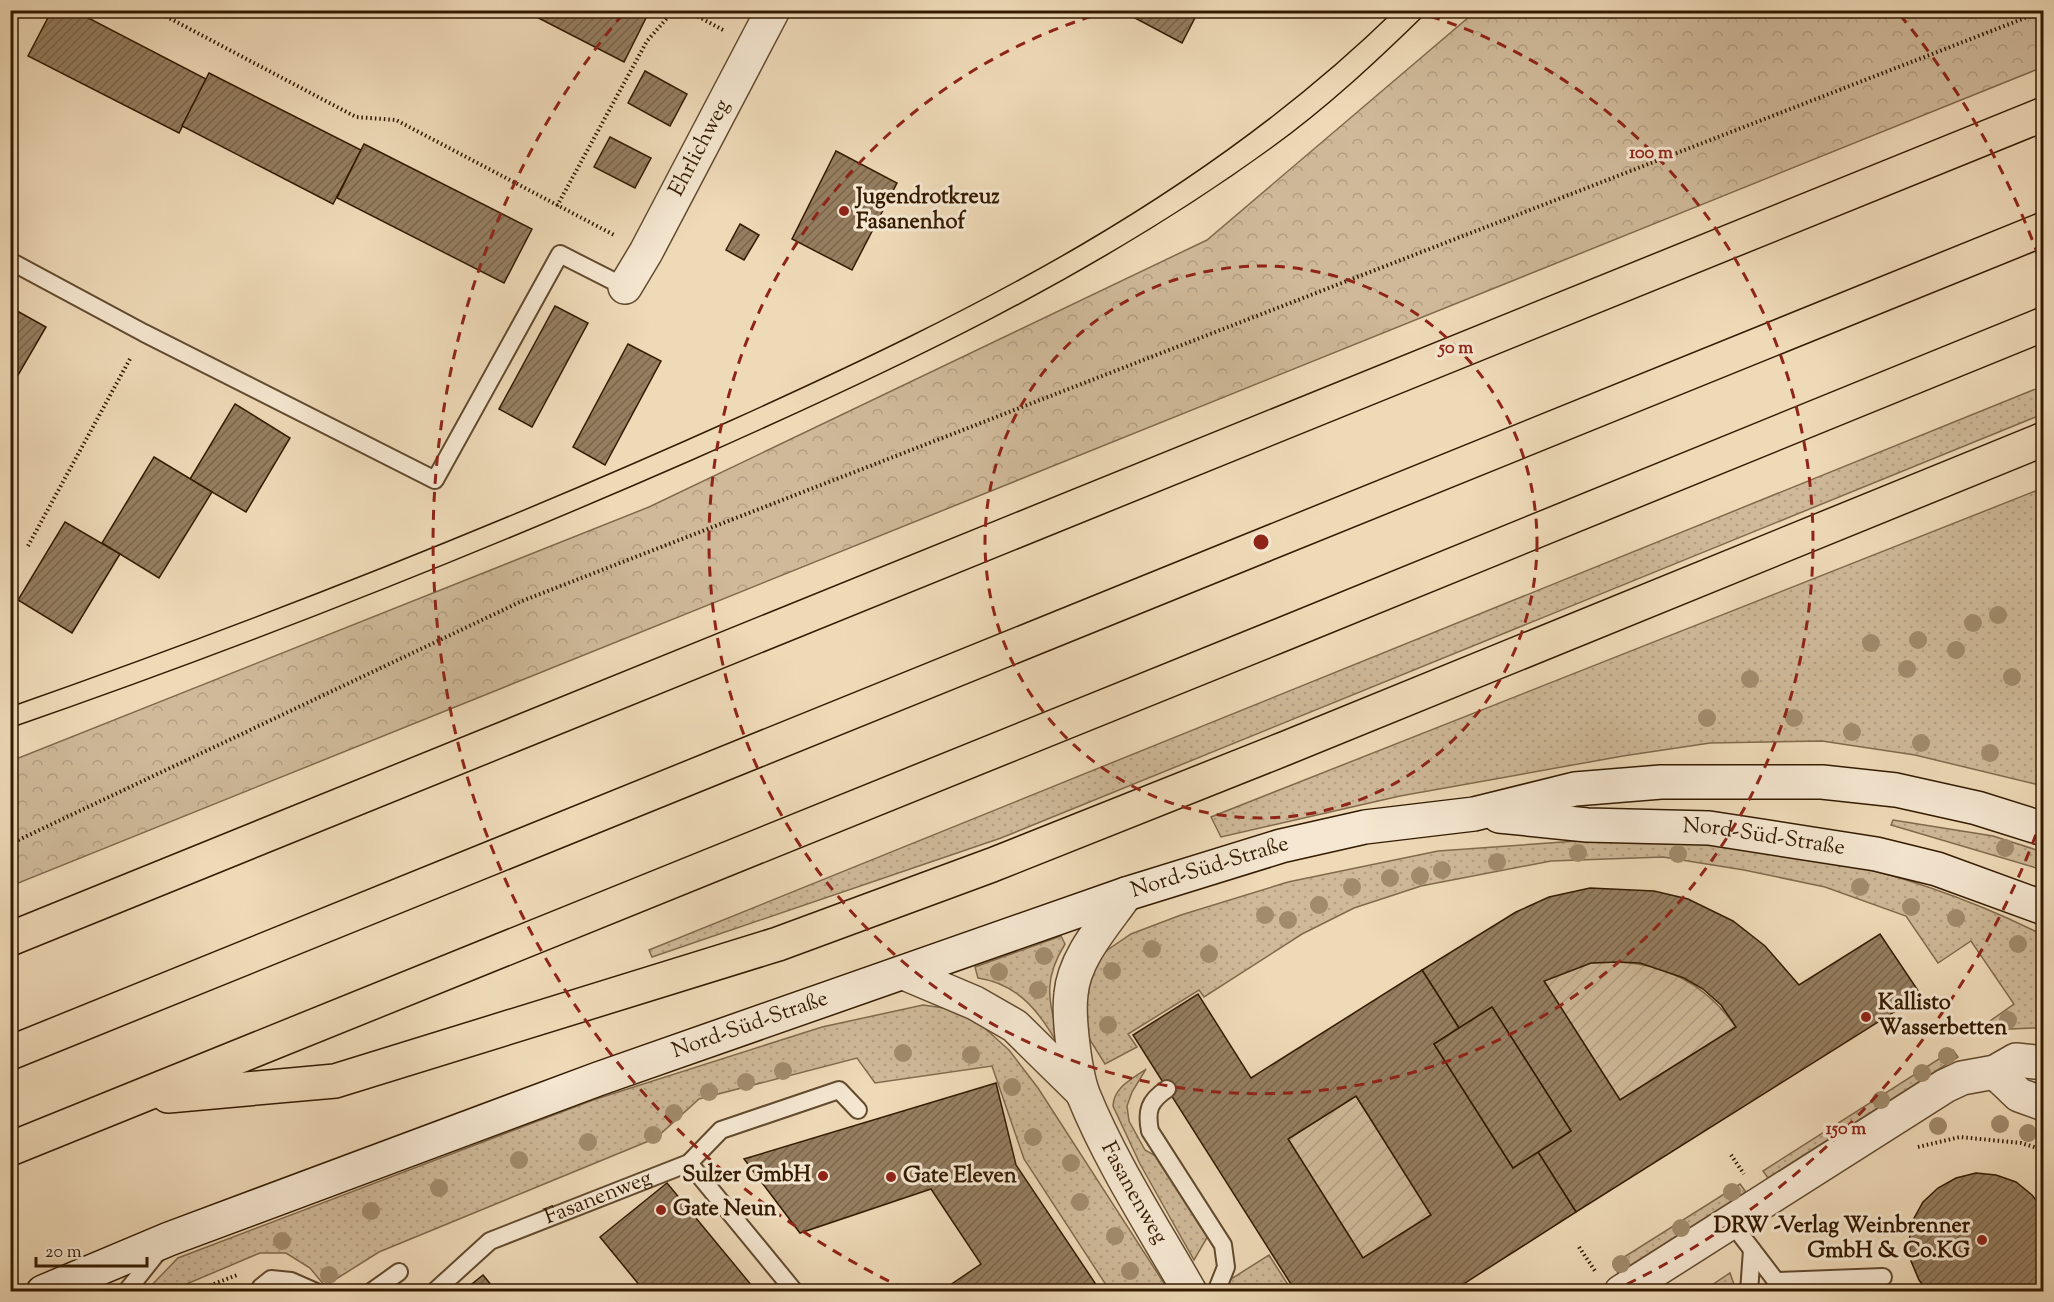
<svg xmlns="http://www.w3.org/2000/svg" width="2054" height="1302" viewBox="0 0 2054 1302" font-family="'Sorts Mill Goudy',serif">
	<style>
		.grass { fill: url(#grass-dots); stroke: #816a4c; stroke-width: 1.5 }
		.forest { fill: url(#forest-crowns); stroke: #816a4c; stroke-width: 1.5 }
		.garden { fill: url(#garden-furrows); stroke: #816a4c; stroke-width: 1.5 }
		.building { fill: url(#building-hatch); stroke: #331a00; stroke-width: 1.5; fill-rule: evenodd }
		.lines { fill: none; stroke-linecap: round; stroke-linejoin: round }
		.lane-casing { stroke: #624a2e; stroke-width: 20 }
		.street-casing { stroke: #624a2e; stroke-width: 36 }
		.secondary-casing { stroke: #331a00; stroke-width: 36 }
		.highway-casing { stroke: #331a00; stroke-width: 36 }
		.path { stroke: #331a00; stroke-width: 4; stroke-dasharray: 1.5 3; stroke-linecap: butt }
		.lane { stroke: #f5e7d1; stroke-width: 16 }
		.street { stroke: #f5e7d1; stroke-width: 33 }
		.secondary { stroke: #f5e7d1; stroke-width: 33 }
		.highway { stroke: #efdab8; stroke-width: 33 }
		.tram { stroke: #331a00; stroke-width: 1.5 }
		.tree { fill: #a18b6c }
		.ring { fill: none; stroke: #8f2418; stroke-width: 3; stroke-dasharray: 10 8 }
		.poi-dot { fill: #8f2418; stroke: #f5e7d1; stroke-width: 2 }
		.labels { text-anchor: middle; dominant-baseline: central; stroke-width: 6; stroke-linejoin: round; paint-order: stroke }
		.street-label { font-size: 22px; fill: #331a00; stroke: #f5e7d1 }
		.poi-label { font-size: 22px; font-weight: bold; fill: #331a00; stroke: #f5e7d1; text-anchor: start }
		.centre { fill: #8f2418; stroke: #f5e7d1; stroke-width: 3 }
		.ring-label { font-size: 18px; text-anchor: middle; font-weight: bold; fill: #8f2418; stroke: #f5e7d1; stroke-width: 6; stroke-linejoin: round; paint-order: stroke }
	</style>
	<defs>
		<pattern id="grass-dots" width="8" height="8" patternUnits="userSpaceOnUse" patternTransform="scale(1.5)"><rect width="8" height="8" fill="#cfb999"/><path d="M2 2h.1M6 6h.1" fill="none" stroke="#b29e82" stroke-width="1.8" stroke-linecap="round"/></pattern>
		<pattern id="forest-crowns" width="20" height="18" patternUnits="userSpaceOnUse" patternTransform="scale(1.5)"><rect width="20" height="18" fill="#cfb999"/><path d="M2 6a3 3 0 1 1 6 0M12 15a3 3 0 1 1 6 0" fill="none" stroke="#b29e82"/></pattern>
		<pattern id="garden-furrows" width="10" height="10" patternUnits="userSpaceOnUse" patternTransform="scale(1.5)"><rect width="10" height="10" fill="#cfb999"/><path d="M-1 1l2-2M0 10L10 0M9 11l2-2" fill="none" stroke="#b29e82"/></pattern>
		<pattern id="building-hatch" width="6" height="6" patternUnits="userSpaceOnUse" patternTransform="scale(1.5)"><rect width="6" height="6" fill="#957e60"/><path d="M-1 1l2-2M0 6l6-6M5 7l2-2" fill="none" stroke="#7a664d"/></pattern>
	</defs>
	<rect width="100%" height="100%" fill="#efdab8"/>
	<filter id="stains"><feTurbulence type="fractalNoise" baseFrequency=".00333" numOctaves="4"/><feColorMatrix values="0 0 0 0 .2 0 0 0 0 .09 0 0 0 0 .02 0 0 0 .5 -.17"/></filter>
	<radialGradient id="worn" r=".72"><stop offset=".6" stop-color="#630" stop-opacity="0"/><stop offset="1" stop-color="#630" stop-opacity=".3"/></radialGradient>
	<g class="grass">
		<polygon points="2043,386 2043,414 1001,838 652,957 649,950"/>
		<polygon points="2043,488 2043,786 1915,755 1822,741 1710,743 1623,756 1400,796 1221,837 1211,817"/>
		<polygon points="1893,820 1993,836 2043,852 2043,870 1891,825"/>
		<path d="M1619,838c69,4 137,8 205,21 74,15 151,42 219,76v95l-9,-2 -48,2 -3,-4 31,-22 -43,-63 -33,22 -32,-47 -81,-29 -81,-17 -81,-13 -112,4 -130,25 -67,22 -52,26 -98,63 -5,-7 -71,44 9,13 -32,17 -20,-32 -1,-49 16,-28 31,-21 50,-19 107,-33 150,-31z"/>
		<path d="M1061,936l4,8c-26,42 -13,62 -4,106 -19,-35 -41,-66 -83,-72l-3,-11z"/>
		<polygon points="923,1005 958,1010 980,1024 1009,1050 1038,1088 1169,1291 1110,1291 1024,1159 992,1066 875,1083 857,1058 699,1099 656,1138 379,1252 325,1286 310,1268 286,1253 260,1253 170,1291 145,1292 178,1258 593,1100 822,1027"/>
		<polygon points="1953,1050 1958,1057 1768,1178 1763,1171"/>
		<path d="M1146,1069l-14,23 -5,14 2,15 16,29 16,9 47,77 -14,24 -54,-96 -27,-58c1,-19 18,-26 33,-37z"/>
		<polygon points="1740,1184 1746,1192 1618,1273 1613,1264"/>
		<polygon points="1269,1255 1292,1291 1224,1292 1231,1279"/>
		<polygon points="1730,1273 1735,1287 1731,1291 1703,1291"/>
	</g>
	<polygon class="forest" points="1476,11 2043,11 2043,67 11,886 11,761 649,507 1207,240"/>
	<g class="garden">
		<path d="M1618,962c50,2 89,24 118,65l-116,73 -76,-119 47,-18z"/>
		<polygon points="1356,1096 1431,1215 1363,1258 1288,1139"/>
	</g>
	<g class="building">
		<polygon points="10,10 17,13 10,26"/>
		<polygon points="52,10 73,10 206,79 179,133 28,56"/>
		<polygon points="523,10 650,10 624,62"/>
		<polygon points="1120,10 1199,10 1182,43"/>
		<polygon points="645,71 687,94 670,126 628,103"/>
		<polygon points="209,73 361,150 333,204 182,126"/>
		<polygon points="610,137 651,158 635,188 594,167"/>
		<polygon points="364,144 532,229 504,283 337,198"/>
		<polygon points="836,151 897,183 852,270 792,239"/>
		<polygon points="740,224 759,235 744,260 726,250"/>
		<polygon points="555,306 588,323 532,427 499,409"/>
		<polygon points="10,307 46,327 14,382 10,380"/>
		<polygon points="628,344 661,361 605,465 573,447"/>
		<polygon points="235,404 290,438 246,512 190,479"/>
		<polygon points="154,457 212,492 159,578 102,543"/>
		<polygon points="65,522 120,554 72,633 18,600"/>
		<path d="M1590,888l64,3 34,8 45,22 32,25 34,39 81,-51 41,61 -345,217 -38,-60 33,-21 -79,-124 -33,21 -37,-58 94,-58 33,-15zM1618,962l22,1 44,15 19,11 18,16 15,22 -116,73 -76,-119 47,-18z"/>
		<path d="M1422,970l37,58 -25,16 79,124 25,-16 38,60 -125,80h-155l-163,-257 65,-41 53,84zM1356,1096l75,119 -68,43 -75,-119z"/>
		<polygon points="1492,1007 1571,1131 1513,1168 1434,1044"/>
		<polygon points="996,1083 1016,1165 1101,1292 940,1292 981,1264 931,1189 800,1233 744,1159"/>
		<polygon points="1976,1173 1996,1175 2016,1182 2032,1195 2044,1210 2044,1277 2036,1290 2038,1292 1928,1292 1919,1280 1911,1261 1909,1241 1913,1220 1923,1202 1938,1188 1956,1178"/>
		<polygon points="667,1183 757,1292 645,1292 600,1237"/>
		<polygon points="483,1275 497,1292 462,1292"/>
	</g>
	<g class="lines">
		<g class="lane-casing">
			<g id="lane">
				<polyline points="10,261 144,333 435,480 560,254 625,287"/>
				<path d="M1167,1089c-18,12 -21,22 -17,42l73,114 3,22 -10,25"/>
				<polyline points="689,1163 721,1130 839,1090 858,1110"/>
				<polyline points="1731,1222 1776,1281 1883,1277"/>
				<polyline points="126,1292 161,1248"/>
				<polyline points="262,1292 261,1287 271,1279 291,1281 316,1292"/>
				<polyline points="371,1292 399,1272"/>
				<path id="s1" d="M434,1292l56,-51 199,-78 106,129"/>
				<polyline points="1749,1292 1752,1250"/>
			</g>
		</g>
		<g class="street-casing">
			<g id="street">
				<path id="s2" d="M625,287l21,-35 127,-242"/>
				<path id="s3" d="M1126,894c-20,29 -52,63 -55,100 -3,23 4,78 12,100 28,69 70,133 107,198"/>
				<polyline points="904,973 975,1003 1015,1026 1082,1092"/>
				<polyline points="1995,1072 2019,1095 2044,1104"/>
				<polyline points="1621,1292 1945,1086 1962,1078 1995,1072 2016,1060 2044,1063"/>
			</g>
		</g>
		<g class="secondary-casing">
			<g id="secondary">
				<path id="s4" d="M1499,816l88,9 122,3 167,26 61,15 107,39"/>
				<path id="s5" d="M43,1292l126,-53 429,-160 528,-185 155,-48 84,-19 109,-13 101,-25 86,-7h161l74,8 81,18 67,21"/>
			</g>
		</g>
		<g class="highway-casing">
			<g id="highway">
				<polyline points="10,939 2044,114"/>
				<polyline points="10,1053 2044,229"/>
				<polyline points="168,1096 335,1081 778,944 992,865 1286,748 2044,439"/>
				<polyline points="10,1149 1276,637 2044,324"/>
			</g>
		</g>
		<g class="path">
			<polyline points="154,10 356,117 396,120 616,236"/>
			<polyline points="686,10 723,30"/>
			<polyline points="2030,16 2044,11"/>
			<polyline points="557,206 647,41 674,10"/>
			<polyline points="28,546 131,357"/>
			<polyline points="10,844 522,601 2030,16 2024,10"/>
			<polyline points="1918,1147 1960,1137 2021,1143 2044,1150"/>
			<polyline points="1731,1155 1744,1174"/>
			<polyline points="1579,1247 1595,1271"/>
			<polyline points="193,1292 237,1275"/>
		</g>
		<use href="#lane" class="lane"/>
		<use href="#street" class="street"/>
		<use href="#secondary" class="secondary"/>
		<use href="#highway" class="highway"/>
		<g class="tram">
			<path d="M10,707c245,-86 486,-181 722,-287 241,-109 472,-223 663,-410"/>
			<path d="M10,728c231,-80 458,-170 682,-268 201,-89 400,-182 579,-312 57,-41 108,-89 158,-138"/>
		</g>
	</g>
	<g class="tree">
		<circle cx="1998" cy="615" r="9"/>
		<circle cx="1973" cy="623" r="9"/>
		<circle cx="1918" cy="640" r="9"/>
		<circle cx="1871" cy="643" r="9"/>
		<circle cx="1956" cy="650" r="9"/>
		<circle cx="1907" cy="669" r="9"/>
		<circle cx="2012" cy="677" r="9"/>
		<circle cx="1750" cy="679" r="9"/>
		<circle cx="1707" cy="718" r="9"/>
		<circle cx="1794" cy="718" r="9"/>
		<circle cx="1852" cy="732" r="9"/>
		<circle cx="1921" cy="743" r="9"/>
		<circle cx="1990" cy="753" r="9"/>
		<circle cx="2005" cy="848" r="9"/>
		<circle cx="1578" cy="853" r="9"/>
		<circle cx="1678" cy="854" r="9"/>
		<circle cx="1497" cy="862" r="9"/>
		<circle cx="1442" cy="870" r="9"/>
		<circle cx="1420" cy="876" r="9"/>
		<circle cx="1390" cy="878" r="9"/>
		<circle cx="1352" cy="887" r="9"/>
		<circle cx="1860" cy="887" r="9"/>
		<circle cx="1319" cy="905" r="9"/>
		<circle cx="1911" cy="907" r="9"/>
		<circle cx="1265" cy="915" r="9"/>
		<circle cx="1956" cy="918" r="9"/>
		<circle cx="1288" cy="920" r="9"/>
		<circle cx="2018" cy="944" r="9"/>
		<circle cx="1152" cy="949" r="9"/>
		<circle cx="1209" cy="954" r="9"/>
		<circle cx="1044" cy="956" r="9"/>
		<circle cx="1112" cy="971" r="9"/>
		<circle cx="999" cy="972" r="9"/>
		<circle cx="1038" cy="990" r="9"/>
		<circle cx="2008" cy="1020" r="9"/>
		<circle cx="1108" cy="1025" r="9"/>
		<circle cx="903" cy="1053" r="9"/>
		<circle cx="971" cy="1055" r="9"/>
		<circle cx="1947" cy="1056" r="9"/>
		<circle cx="783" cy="1071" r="9"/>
		<circle cx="1922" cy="1073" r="9"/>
		<circle cx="746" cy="1082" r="9"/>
		<circle cx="1012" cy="1087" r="9"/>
		<circle cx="709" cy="1092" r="9"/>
		<circle cx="1881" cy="1100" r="9"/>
		<circle cx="674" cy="1113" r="9"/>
		<circle cx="2000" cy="1124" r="9"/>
		<circle cx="1938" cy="1126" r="9"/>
		<circle cx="2028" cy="1133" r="9"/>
		<circle cx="653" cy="1135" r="9"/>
		<circle cx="1033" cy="1137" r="9"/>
		<circle cx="588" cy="1142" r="9"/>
		<circle cx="519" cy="1160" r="9"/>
		<circle cx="1071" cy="1163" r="9"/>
		<circle cx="439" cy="1188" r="9"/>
		<circle cx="1732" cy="1192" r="9"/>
		<circle cx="1080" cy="1202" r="9"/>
		<circle cx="371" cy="1211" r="9"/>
		<circle cx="1681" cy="1228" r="9"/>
		<circle cx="1115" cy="1236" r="9"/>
		<circle cx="282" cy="1241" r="9"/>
		<circle cx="1621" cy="1264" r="9"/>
		<circle cx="1130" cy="1271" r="9"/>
		<circle cx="329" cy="1275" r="9"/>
	</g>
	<g class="ring">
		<circle cx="1261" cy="542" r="276"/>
		<path d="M1413 11A552 552 0 1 1 1109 11"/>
		<path d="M2042 818A828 828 0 0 1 1617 1289M905 1289A828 828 0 0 1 622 15M1900 15A828 828 0 0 1 2042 266"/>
	</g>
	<g class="poi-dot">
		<circle cx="844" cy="211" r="6"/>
		<circle cx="1866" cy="1017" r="6"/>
		<circle cx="823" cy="1176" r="6"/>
		<circle cx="891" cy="1177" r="6"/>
		<circle cx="661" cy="1210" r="6"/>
		<circle cx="1982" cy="1240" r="6"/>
	</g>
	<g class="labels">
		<g class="street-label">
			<text stroke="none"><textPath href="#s2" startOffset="158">Ehrlichweg</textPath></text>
			<text stroke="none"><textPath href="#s4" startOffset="266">Nord-Süd-Straße</textPath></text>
			<text stroke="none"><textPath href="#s5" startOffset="1242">Nord-Süd-Straße</textPath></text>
			<text stroke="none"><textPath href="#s5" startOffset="756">Nord-Süd-Straße</textPath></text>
			<text stroke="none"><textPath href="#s3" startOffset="328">Fasanenweg</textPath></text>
			<text stroke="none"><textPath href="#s1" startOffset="192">Fasanenweg</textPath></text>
		</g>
		<g class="poi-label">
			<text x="856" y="198">Jugendrotkreuz<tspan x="856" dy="25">Fasanenhof</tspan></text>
			<text x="1878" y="1004">Kallisto<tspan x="1878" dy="25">Wasserbetten</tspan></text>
			<text x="811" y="1176" text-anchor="end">Sulzer GmbH</text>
			<text x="903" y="1177">Gate Eleven</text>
			<text x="673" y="1210">Gate Neun</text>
			<text x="1970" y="1227" text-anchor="end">DRW -Verlag Weinbrenner<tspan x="1970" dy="25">GmbH &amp; Co.KG</tspan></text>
		</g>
	</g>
	<circle cx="1261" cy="542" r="9" class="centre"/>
	<g class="ring-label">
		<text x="1651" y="158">100 m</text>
		<text x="1456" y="353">50 m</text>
		<text x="1846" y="1134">150 m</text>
	</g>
	<rect width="2054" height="1302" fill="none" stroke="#efdab8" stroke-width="36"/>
	<rect x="12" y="12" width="2030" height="1278" fill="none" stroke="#331a00" stroke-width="3"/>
	<rect x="18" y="18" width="2018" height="1266" fill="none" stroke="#331a00" stroke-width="1.5"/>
	<path d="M36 1257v9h111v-9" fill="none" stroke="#331a00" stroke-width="3"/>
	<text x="45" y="1257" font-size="18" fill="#331a00" stroke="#f5e7d1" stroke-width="4.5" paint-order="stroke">20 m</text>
	<rect width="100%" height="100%" filter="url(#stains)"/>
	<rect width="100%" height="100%" fill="url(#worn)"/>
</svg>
